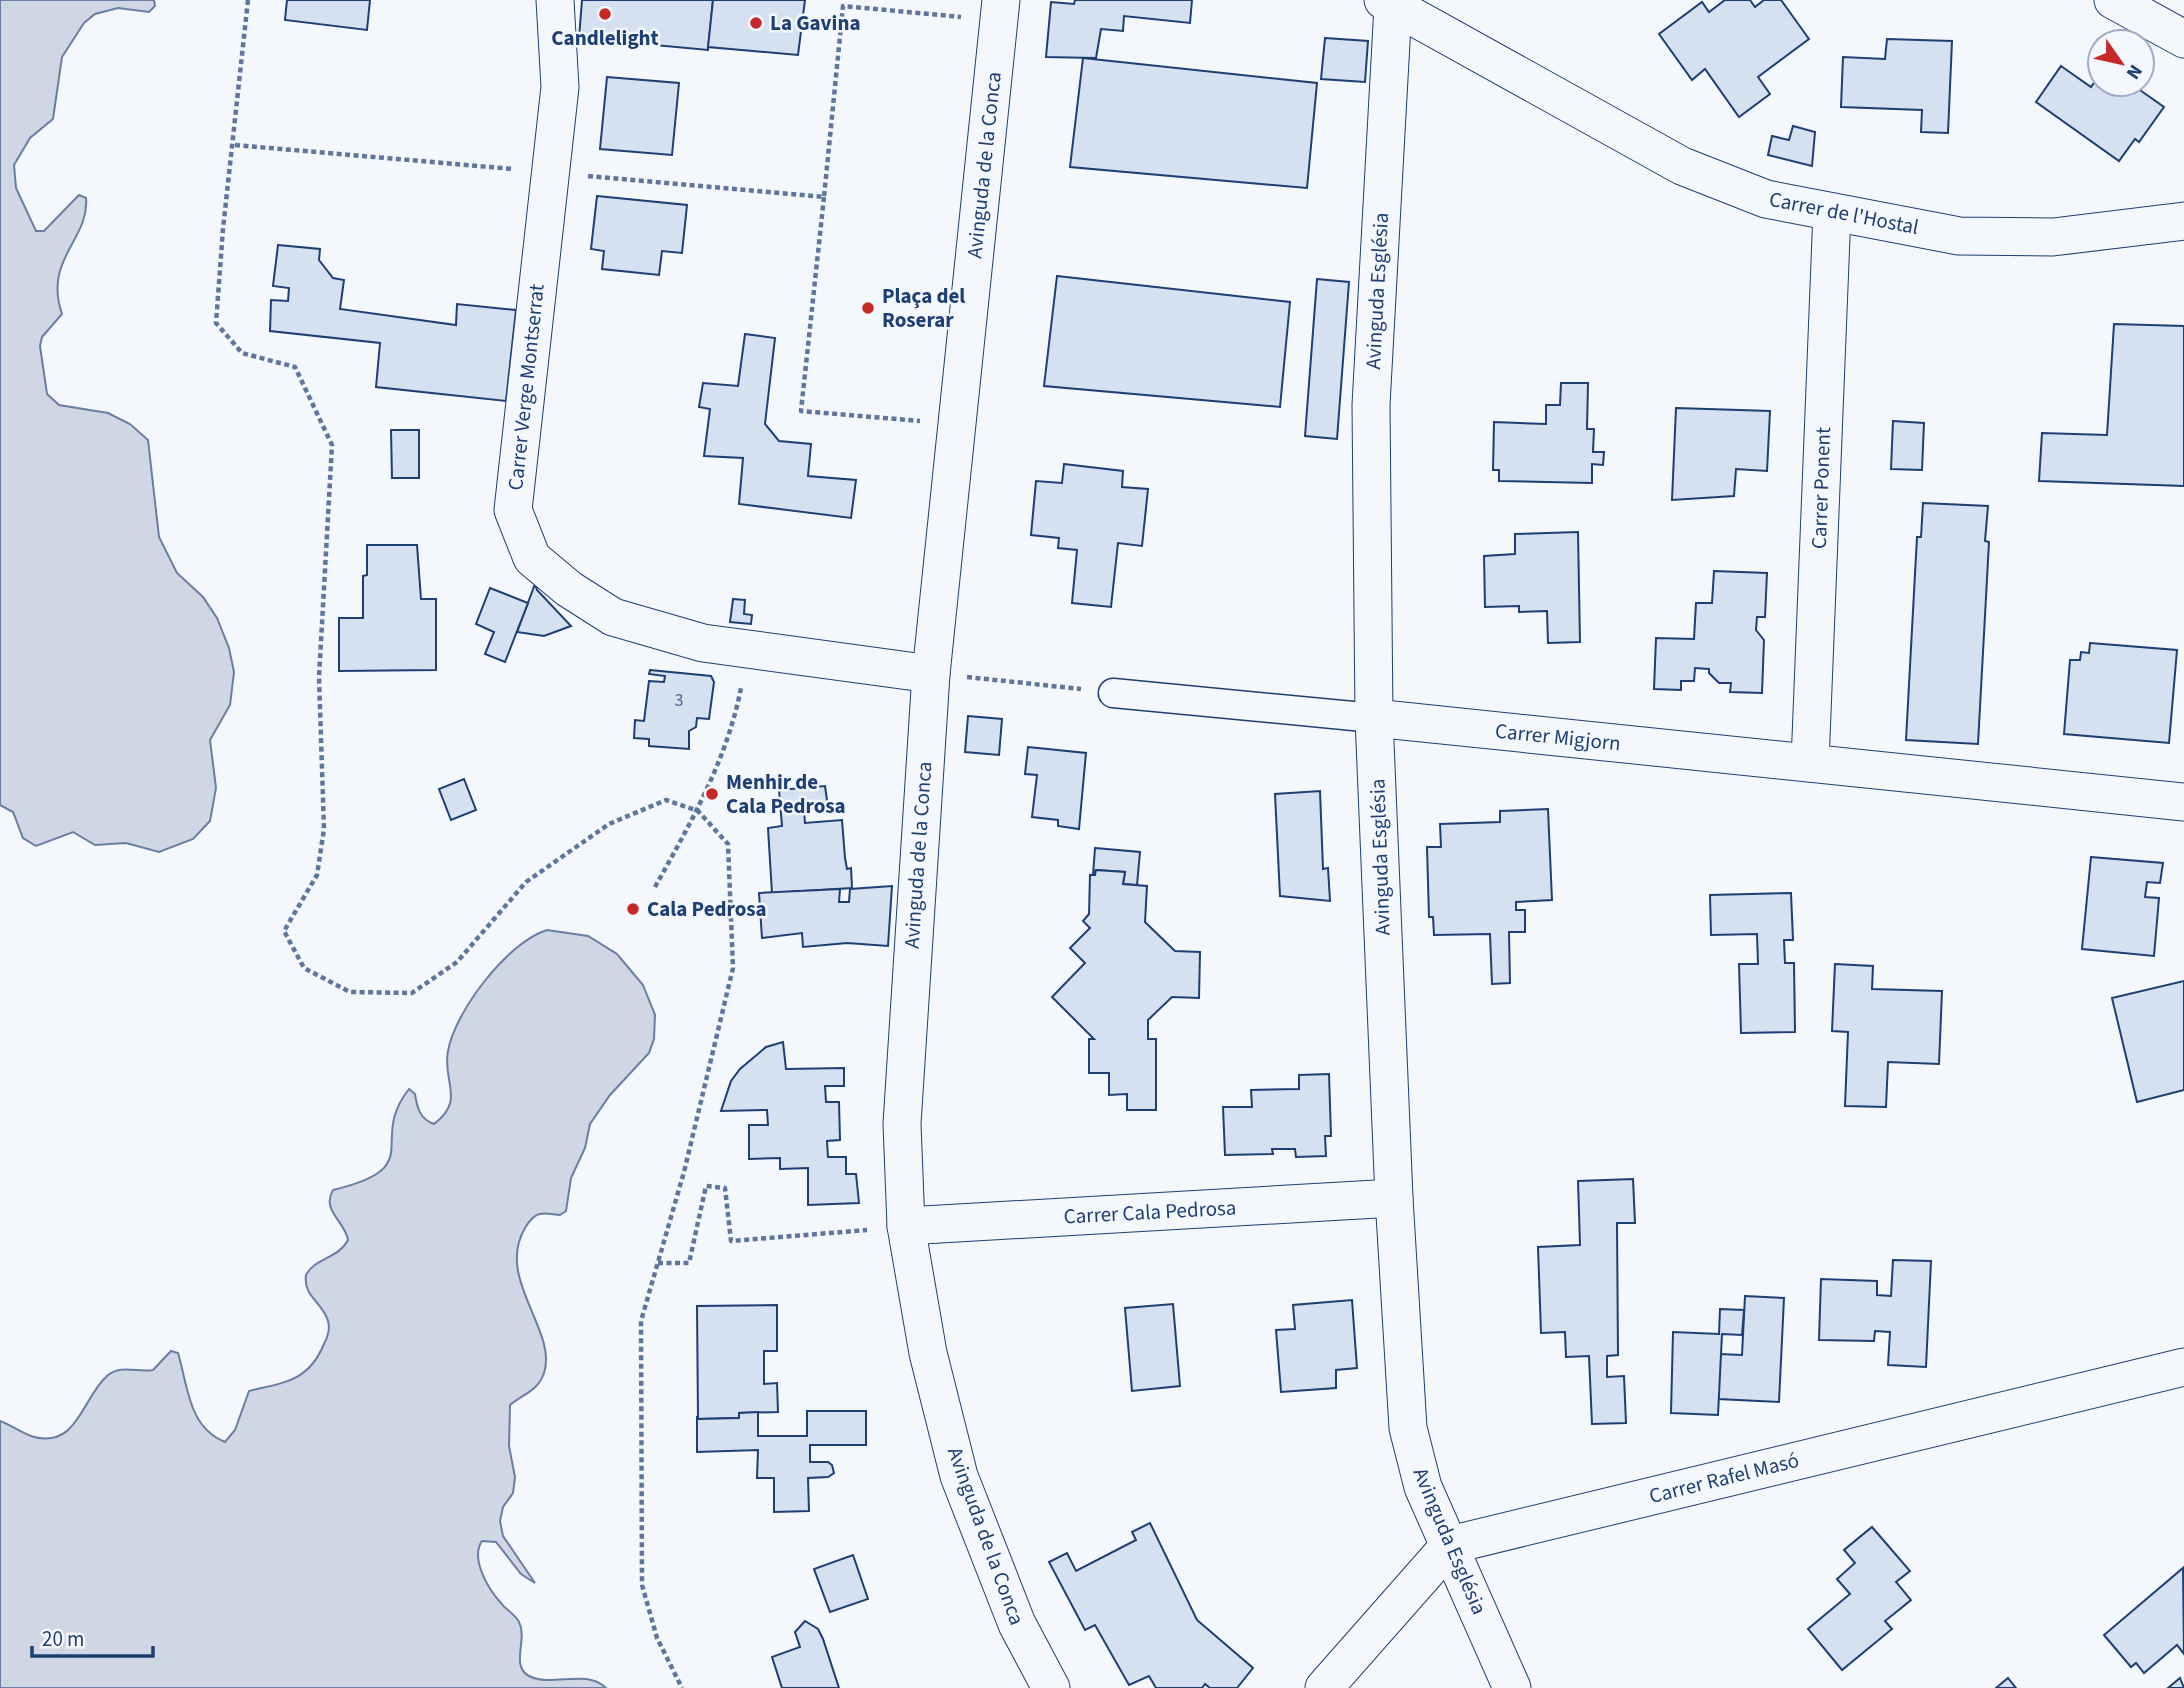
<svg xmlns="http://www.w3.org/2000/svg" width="2184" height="1688" viewBox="0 0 2184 1688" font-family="'Source Sans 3',sans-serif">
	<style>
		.water { fill: #cfd7e4; stroke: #687fa3; stroke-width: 2 }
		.building { fill: #d5e0f0; stroke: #1d3f73; stroke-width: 2 }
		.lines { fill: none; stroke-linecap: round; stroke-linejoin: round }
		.pedestrian-casing { stroke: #1d3f73; stroke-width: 31 }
		.minor-casing { stroke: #1d3f73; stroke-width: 39 }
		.path { stroke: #5e769c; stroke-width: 4.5; stroke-dasharray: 5 3.5; stroke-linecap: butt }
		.pedestrian { stroke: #f4f7fb; stroke-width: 28 }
		.minor { stroke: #f4f7fb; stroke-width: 37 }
		.poi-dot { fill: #c62828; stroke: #f4f7fb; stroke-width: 2.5 }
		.labels { text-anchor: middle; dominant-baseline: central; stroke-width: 5; stroke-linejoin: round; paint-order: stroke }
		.number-label { font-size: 18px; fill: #4b6792 }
		.poi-label { font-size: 21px; font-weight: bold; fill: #1d3f73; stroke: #f4f7fb; text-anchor: start }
		.street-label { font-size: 21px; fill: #1d3f73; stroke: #f4f7fb }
	</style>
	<rect width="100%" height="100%" fill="#f4f7fb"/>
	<g class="water">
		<path d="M0,0h154l1,6 -6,6 -31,-4 -23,6 -11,9 -22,34 -9,62 -23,19 -16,27 2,23 20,43h8l35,-36 7,3c4,41 -43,61 -24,116l-20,23 -2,9 7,48 12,11 49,8 22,11 18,16 11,97 18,36 26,24 14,21 12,30 5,24 -4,33 -20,35 6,48 -6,33 -17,18 -34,13 -33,-9 -31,2 -22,-13 -37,14 -13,-8 -10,-26 -13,-7z"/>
		<path d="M547,930l41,6 29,18 26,31 12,30 -1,24 -5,14 -39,42 -20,29 -5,24 -14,30 -5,33 -6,4c-18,-3 -25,-4 -35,13 -30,51 33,102 19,145 -6,18 -21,21 -34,32l-1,41 6,31 -2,16 -10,14 -3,14 3,15 32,47 -14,-9 -25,-32 -14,-1c-12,17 6,48 19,62 5,7 14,11 18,19 9,17 -9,44 10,54 24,12 56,-8 77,12h-606v-267c11,4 23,13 34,16 44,11 48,-39 73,-61 14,-12 31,-3 46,-6l18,-19 7,2c10,33 10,74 47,89l10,-12 14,-39c36,-9 59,-9 75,-47 4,-7 7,-18 3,-26 -7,-17 -24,-23 -21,-43 10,-18 32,-16 42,-35 -3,-19 -27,-29 -15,-50 96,-23 34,-48 76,-101l6,5c2,14 5,25 19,30 32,-24 8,-42 14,-73 7,-40 60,-109 99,-121z"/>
	</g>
	<g class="building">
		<polygon points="287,0 370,0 367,30 285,20"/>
		<polygon points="582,0 713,0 708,50 579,38"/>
		<polygon points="713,0 805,0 798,55 708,47"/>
		<polygon points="1075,0 1192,0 1190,23 1124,16 1123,31 1101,29 1096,58 1046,57 1051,2 1074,4"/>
		<polygon points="1725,0 1750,0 1755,7 1764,0 1781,0 1809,39 1758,77 1770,94 1739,117 1705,69 1692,80 1659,34 1702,2 1709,12"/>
		<polygon points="1325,38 1368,41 1365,82 1321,79"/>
		<polygon points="1887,39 1952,41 1948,133 1921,132 1922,110 1841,107 1843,57 1885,59"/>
		<polygon points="1083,58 1317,83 1307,188 1070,167"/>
		<polygon points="2061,66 2091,87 2100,74 2100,84 2139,84 2137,88 2164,107 2139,142 2135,139 2119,161 2036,102"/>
		<polygon points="607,77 679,83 672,155 600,149"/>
		<polygon points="1793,126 1815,132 1812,166 1768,155 1772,136 1789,140"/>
		<polygon points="597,196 687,205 682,253 662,251 659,275 602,269 604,251 591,249"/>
		<polygon points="278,245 320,249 319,260 333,278 344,280 340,309 456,325 457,304 516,310 506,401 376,387 380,343 270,331 271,300 288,301 289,288 273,286"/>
		<polygon points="1057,276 1290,302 1280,407 1044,386"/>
		<polygon points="1317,279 1349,282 1337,439 1305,436"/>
		<polygon points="2114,324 2184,326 2184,486 2039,481 2042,433 2107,435"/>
		<polygon points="745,334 775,338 765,424 779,441 811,444 808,476 856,480 851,518 739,504 743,458 704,456 710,409 699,407 703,383 738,386"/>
		<polygon points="1561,383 1588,383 1587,429 1594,429 1593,452 1604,452 1603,465 1592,464 1592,483 1499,481 1499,470 1493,470 1494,422 1546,424 1546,405 1560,405"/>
		<polygon points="1676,408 1770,411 1767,471 1736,469 1734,496 1672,500"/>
		<polygon points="1893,421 1924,423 1922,470 1891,469"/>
		<polygon points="391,430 419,430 419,478 392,478"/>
		<polygon points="1064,464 1123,471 1122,487 1148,489 1142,546 1118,543 1111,607 1072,603 1077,550 1058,548 1059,538 1031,535 1036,481 1062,483"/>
		<polygon points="1923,503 1988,506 1985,541 1989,542 1978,744 1906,740 1917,537 1921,537"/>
		<polygon points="1578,532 1580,642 1548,643 1547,611 1519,612 1519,606 1485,607 1484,556 1515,554 1515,534"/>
		<polygon points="367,545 417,545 421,599 436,599 436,670 339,671 339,618 363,618 363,576 367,575"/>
		<polygon points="1714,571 1767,573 1765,617 1757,617 1756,630 1764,640 1762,693 1730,692 1731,683 1719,683 1709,673 1709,669 1695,668 1694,681 1681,681 1681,690 1654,689 1656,638 1694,639 1696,603 1712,603"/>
		<polygon points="535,584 537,590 571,626 544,636 517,632"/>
		<polygon points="490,588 528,603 505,662 485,654 494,632 476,624"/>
		<polygon points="733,599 745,600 744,614 752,615 751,624 730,622"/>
		<polygon points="2090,643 2177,650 2169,743 2064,734 2070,660 2080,660 2081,652 2089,653"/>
		<polygon points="650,670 711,676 714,682 709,719 697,718 696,727 689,731 689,749 649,746 649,739 634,738 635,720 644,721 649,681 664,682 665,676 649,674"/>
		<polygon points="968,716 1002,719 999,755 965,752"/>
		<polygon points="1028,747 1086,753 1079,829 1058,826 1058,820 1032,817 1037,775 1025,774"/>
		<polygon points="464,779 476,810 451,820 439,789"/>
		<polygon points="825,786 828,807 804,810 805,823 842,820 845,858 847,869 851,868 852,888 772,893 768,828 782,826 779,790"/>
		<polygon points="1320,791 1323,869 1328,868 1330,901 1280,896 1275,794"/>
		<polygon points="1548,809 1552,900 1516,902 1516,910 1525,910 1525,932 1509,932 1510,983 1492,984 1490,934 1434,935 1433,917 1429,917 1427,847 1441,847 1440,824 1500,822 1500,811"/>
		<polygon points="1095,848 1140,852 1137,885 1123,884 1125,872 1096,870 1093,875"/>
		<polygon points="2091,857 2163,863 2160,883 2147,882 2145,897 2159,898 2154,956 2082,949"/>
		<polygon points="1096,870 1125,872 1123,884 1147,886 1145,922 1175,951 1200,952 1199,998 1172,997 1148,1020 1148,1039 1156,1039 1156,1110 1127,1110 1127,1094 1109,1095 1109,1073 1089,1073 1089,1039 1094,1039 1052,997 1085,963 1070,948 1090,928 1083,921 1089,914 1090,875 1095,875"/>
		<polygon points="892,886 888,946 847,943 803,947 802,933 762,938 759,893 840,889 839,902 849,902 850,889"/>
		<polygon points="1791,893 1793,940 1784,940 1785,963 1794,963 1795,1032 1741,1033 1739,964 1758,964 1757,934 1711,935 1710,895"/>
		<polygon points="1835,964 1873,966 1872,989 1942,991 1939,1064 1888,1062 1886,1107 1845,1106 1848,1032 1832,1031"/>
		<polygon points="2184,981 2184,1090 2137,1102 2112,998"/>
		<polygon points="783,1042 786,1069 844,1068 844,1086 825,1086 826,1102 839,1102 840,1140 827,1141 828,1157 846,1157 846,1174 856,1174 859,1203 808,1205 808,1168 780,1169 780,1158 749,1159 749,1125 768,1125 767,1110 721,1111 731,1081 740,1069 766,1047"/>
		<polygon points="1329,1074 1331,1136 1325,1136 1326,1156 1296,1157 1295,1149 1272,1149 1273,1154 1225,1155 1223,1107 1252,1107 1251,1090 1299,1089 1299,1075"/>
		<polygon points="1633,1179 1635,1223 1617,1223 1618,1355 1607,1356 1607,1377 1624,1376 1626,1423 1592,1424 1589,1356 1566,1357 1565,1332 1541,1333 1538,1247 1580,1245 1578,1181"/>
		<polygon points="1893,1260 1931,1261 1926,1367 1888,1365 1890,1332 1875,1331 1874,1341 1819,1340 1821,1279 1877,1281 1877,1295 1891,1296"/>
		<polygon points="1745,1296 1784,1298 1779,1402 1718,1399 1720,1354 1742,1355"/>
		<polygon points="1352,1300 1357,1368 1336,1370 1336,1388 1281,1392 1276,1330 1295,1329 1293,1305"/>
		<polygon points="1173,1304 1180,1386 1132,1391 1125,1308"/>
		<polygon points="777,1305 777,1351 764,1351 764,1384 777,1383 778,1412 739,1413 739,1418 698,1419 697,1306"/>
		<polygon points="1720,1309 1744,1310 1742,1335 1722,1334 1718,1415 1671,1413 1673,1332 1719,1334"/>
		<polygon points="807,1411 866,1411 866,1445 810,1445 810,1462 828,1462 832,1465 834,1473 828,1477 808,1478 809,1511 774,1512 774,1478 757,1478 758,1450 697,1452 697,1416 698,1419 739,1418 739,1413 758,1412 758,1436 807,1436"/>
		<polygon points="1150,1523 1197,1620 1253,1668 1237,1688 1210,1688 1205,1684 1202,1688 1156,1688 1149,1676 1129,1685 1095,1625 1085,1630 1049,1562 1067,1553 1076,1571 1136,1540 1132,1532"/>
		<polygon points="1872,1527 1910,1571 1896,1582 1911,1600 1885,1621 1892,1629 1842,1670 1808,1629 1850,1594 1837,1579 1855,1563 1844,1550"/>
		<polygon points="853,1555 868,1599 830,1612 814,1569"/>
		<polygon points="2183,1568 2184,1654 2177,1645 2144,1673 2136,1663 2131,1667 2104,1635"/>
		<polygon points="805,1621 818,1629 823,1639 839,1688 782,1688 772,1657 800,1647 795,1632"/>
		<polygon points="2008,1678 2016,1688 1996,1688"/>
		<polygon points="2180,1678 2184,1688 2168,1688"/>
	</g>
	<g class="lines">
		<g class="pedestrian-casing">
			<polyline id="pedestrian" points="1113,693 1374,718"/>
		</g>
		<g class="minor-casing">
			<g id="minor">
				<polyline points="555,0 560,87 513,510 532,558 569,589 613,617 703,643 931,674"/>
				<polyline points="1001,0 931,674 902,1124 906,1226 928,1353 959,1476 1017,1624 1051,1688"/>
				<polyline points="1383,0 1682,166 1766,199 1959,236 2053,237 2184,221"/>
				<polyline points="2113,0 2184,39"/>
				<polyline points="1393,6 1371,405 1374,718 1394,1198 1408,1428 1423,1487 1512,1688"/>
				<polyline points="1374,718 2184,802"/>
				<polyline points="1810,763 1832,212"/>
				<polyline points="906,1226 1394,1198"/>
				<polyline points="1324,1688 1450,1545 2184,1367"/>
			</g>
		</g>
		<g class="path">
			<polyline points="248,0 223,229 216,323 242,353 295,367 332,445 319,677 324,829 317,875 284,931 304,968 350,992 412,993 457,962 526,882 609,824 666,800 698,811 728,844 733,968 684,1172 641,1321 642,1585 657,1638 682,1688"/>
			<polyline points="235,145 513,169"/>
			<polyline points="588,176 824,197 843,6 961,17"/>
			<polyline points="824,197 801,411 920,421"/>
			<polyline points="967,677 1081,689"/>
			<path d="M655,887c35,-63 72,-127 86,-199"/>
			<polyline points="658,1263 689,1263 706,1186 725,1188 731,1241 867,1230"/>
		</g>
		<use href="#pedestrian" class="pedestrian"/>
		<use href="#minor" class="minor"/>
	</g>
	<g class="poi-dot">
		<circle cx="605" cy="14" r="7"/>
		<circle cx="756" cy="23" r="7"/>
		<circle cx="868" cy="308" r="7"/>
		<circle cx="712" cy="794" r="7"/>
		<circle cx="633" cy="909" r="7"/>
	</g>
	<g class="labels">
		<g class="number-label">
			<text x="679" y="700">3</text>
		</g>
		<g class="poi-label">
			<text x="770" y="23">La Gavina</text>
			<text x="605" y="38" text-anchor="middle">Candlelight</text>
			<text x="882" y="296">Plaça del<tspan x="882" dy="24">Roserar</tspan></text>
			<text x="726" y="782">Menhir de<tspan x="726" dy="24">Cala Pedrosa</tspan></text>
			<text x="647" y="909">Cala Pedrosa</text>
		</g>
		<g class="street-label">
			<text transform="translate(984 165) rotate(-84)">Avinguda de la Conca</text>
			<text transform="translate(1844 213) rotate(11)">Carrer de l'Hostal</text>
			<text transform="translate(1377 291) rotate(-87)">Avinguda Església</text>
			<text transform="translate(526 387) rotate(-84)">Carrer Verge Montserrat</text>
			<text transform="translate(1821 488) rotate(-88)">Carrer Ponent</text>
			<text transform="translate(1558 737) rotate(6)">Carrer Migjorn</text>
			<text transform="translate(918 855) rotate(-86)">Avinguda de la Conca</text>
			<text transform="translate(1380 857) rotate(-92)">Avinguda Església</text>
			<text transform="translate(1150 1212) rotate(-3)">Carrer Cala Pedrosa</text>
			<text transform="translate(1724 1478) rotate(-14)">Carrer Rafel Masó</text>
			<text transform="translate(986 1536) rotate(70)">Avinguda de la Conca</text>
			<text transform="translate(1450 1541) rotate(67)">Avinguda Església</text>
		</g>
	</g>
	<g transform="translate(2121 63) rotate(124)"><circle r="33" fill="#f4f7fb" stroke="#9eadc5" stroke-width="2"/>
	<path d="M0-5L12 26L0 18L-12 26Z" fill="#c62828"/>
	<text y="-10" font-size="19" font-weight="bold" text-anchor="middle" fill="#1d3f73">N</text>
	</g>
	<path d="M32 1646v10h121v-10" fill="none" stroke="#1d3f73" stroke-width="3.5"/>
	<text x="42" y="1646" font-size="21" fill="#1d3f73" stroke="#f4f7fb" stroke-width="5" paint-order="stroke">20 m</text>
</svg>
